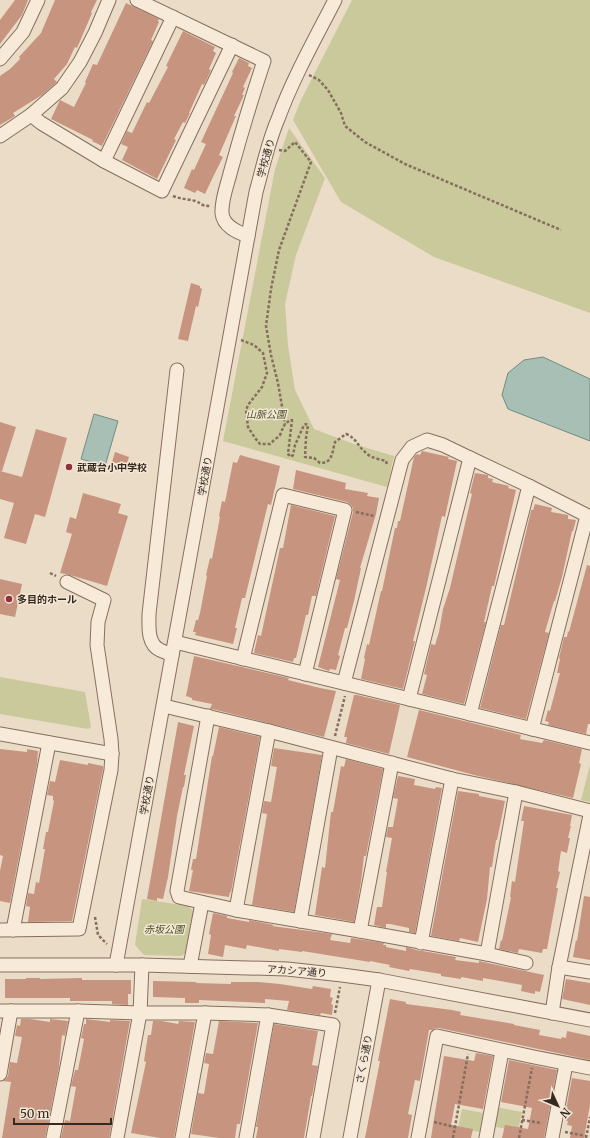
<svg xmlns="http://www.w3.org/2000/svg" width="590" height="1138" viewBox="0 0 590 1138" font-family="Merriweather,'Noto Sans JP',serif">
	<style>
		.green { fill: #c9c99b }
		.water { fill: #a8bfb5; stroke: #6f8d82 }
		.building { fill: #c7947f }
		.lines { fill: none; stroke-linecap: round; stroke-linejoin: round }
		.minor-casing { stroke: #866e5d; stroke-width: 15 }
		.path { stroke: #866e5d; stroke-width: 2.5; stroke-dasharray: 3 2; stroke-linecap: butt }
		.minor { stroke: #f7ead9; stroke-width: 13 }
		.poi-dot { fill: #91313e; stroke: #f3e7d6; stroke-width: 1.5 }
		.labels { text-anchor: middle; dominant-baseline: central; stroke-width: 3; stroke-linejoin: round; paint-order: stroke }
		.street-label { font-size: 10px; fill: #372820; stroke: #f3e7d6 }
		.park-label { font-size: 10px; font-style: italic; fill: #4d5228; stroke: #f3e7d6 }
		.poi-label { font-size: 10px; font-weight: bold; fill: #372820; stroke: #f3e7d6; text-anchor: start }
	</style>
	<rect width="100%" height="100%" fill="#ebdcc7"/>
	<g class="green">
		<polygon points="352,0 590,0 590,313 434,257 341,202 293,120 301,100"/>
		<polygon points="289,128 325,178 296,255 285,304 288,345 295,390 314,429 354,444 394,456 387,487 223,441 275,169"/>
		<polygon points="0,677 85,692 91,727 88,729 0,714"/>
		<polygon points="590,765 590,802 581,800"/>
		<polygon points="142,899 188,906 195,913 187,952 181,956 144,955 135,945"/>
		<polygon points="495,1107 522,1112 518,1131 491,1126"/>
		<polygon points="462,1109 483,1113 480,1132 458,1128"/>
	</g>
	<g class="water">
		<polygon points="543,357 590,379 590,441 508,409 502,395 508,373 524,360"/>
		<polygon points="94,414 118,421 105,466 81,459"/>
	</g>
	<g class="building">
		<polygon points="15,0 28,0 22,15 0,44 0,20"/>
		<polygon points="55,0 97,0 91,12 92,13 77,48 75,47 67,64 54,79 57,82 42,95 13,113 15,116 0,125 0,76 10,69 20,59 19,57 41,33"/>
		<polygon points="126,3 159,19 158,21 159,22 151,40 153,41 102,146 92,141 93,140 51,119 60,100 74,107 86,83 85,82 93,64 97,65"/>
		<polygon points="183,31 215,47 213,51 216,53 209,69 211,70 204,85 202,84 189,113 190,113 185,123 183,122 174,139 176,140 157,179 122,160 128,147 121,144 127,131 132,133 147,102 149,103 168,67 166,66"/>
		<polygon points="239,58 249,63 248,66 252,68 243,87 245,88 242,95 244,95 234,116 236,116 219,155 223,157 213,177 205,194 197,190 195,193 184,188 192,169 194,170 206,144 201,142 233,73 232,72"/>
		<polygon points="191,283 200,286 200,288 202,289 198,307 196,306 188,341 178,339"/>
		<polygon points="0,422 16,427 2,471 0,471 22,477 36,429 67,438 45,517 35,514 26,544 4,538 14,503 0,499"/>
		<polygon points="422,451 449,457 448,459 457,461 445,517 442,516 426,588 413,641 415,641 403,689 361,679 365,659 364,658 367,644 369,645 381,591 382,591 395,528 397,528 398,521 400,521 414,457 417,454 420,455"/>
		<polygon points="115,452 129,457 126,466 112,462"/>
		<polygon points="240,455 280,466 271,505 268,504 245,598 242,598 235,628 237,628 233,644 195,635 196,632 193,632 196,620 198,620 200,613 207,576 206,575 210,558 212,559 220,517 219,516 222,501 225,502 233,462 237,463"/>
		<polygon points="296,470 346,483 345,489 368,493 367,496 379,498 376,514 360,568 361,568 354,601 347,628 345,628 338,655 340,656 336,670 330,669 329,671 318,667 340,580 336,579 353,512 353,508 351,505 347,502 293,489"/>
		<polygon points="475,473 488,475 488,478 493,479 492,482 509,486 508,488 516,490 494,586 492,586 484,622 486,622 464,704 422,694 427,675 424,674 431,644 435,645 439,632 443,609 450,588 472,494 470,493"/>
		<polygon points="83,493 121,504 118,513 128,516 107,586 70,575 60,573 72,534 66,532 70,517 76,519"/>
		<polygon points="535,504 552,508 551,512 568,515 568,519 576,520 573,531 572,531 562,577 555,601 554,601 545,632 549,633 526,719 480,708 501,625 504,625 531,511 531,510 533,510"/>
		<polygon points="291,505 335,516 316,596 312,596 308,615 306,615 296,658 294,658 293,662 254,653 258,635 261,636 280,548 283,548"/>
		<polygon points="587,565 590,566 590,724 588,724 586,734 548,725 549,722 545,721 548,710 550,711 560,673 557,673 560,659 559,658 564,637 567,637 568,631 569,632"/>
		<polygon points="0,579 22,584 15,617 0,614"/>
		<polygon points="194,656 289,678 288,680 320,688 336,691 324,737 212,709 210,709 212,704 192,700 192,698 186,696"/>
		<polygon points="354,695 357,695 400,705 389,754 346,743 347,737 344,737"/>
		<polygon points="419,710 521,735 520,739 542,743 544,740 582,749 579,763 581,764 573,798 474,775 407,757"/>
		<polygon points="178,722 194,726 184,775 186,775 184,787 183,787 177,816 168,877 163,899 157,898 157,901 147,899"/>
		<polygon points="219,727 260,737 231,892 230,892 229,897 189,891 193,870 191,870 193,859 196,859 212,756 213,756"/>
		<polygon points="274,748 322,755 294,912 252,905 267,814 262,813 264,801 271,802 277,767 271,766"/>
		<polygon points="0,749 27,752 27,749 38,751 37,764 10,903 0,901 0,871 3,856 0,855"/>
		<polygon points="346,759 383,769 368,845 366,856 364,856 361,882 354,922 315,915 322,867 325,868 331,812 333,812 341,766 344,767"/>
		<polygon points="60,760 88,765 88,763 103,766 103,769 72,921 28,922 30,907 26,906 28,893 34,894 36,882 39,883 45,849 43,849 46,832 48,832 54,801 53,800 53,796 47,795 50,781 55,782"/>
		<polygon points="398,776 415,779 414,785 435,789 436,787 442,788 415,933 409,932 409,928 390,924 386,924 386,928 374,925 377,907 382,907 387,872 386,872 392,838 386,837 388,827 393,827 398,799 393,798"/>
		<polygon points="458,791 479,794 479,796 505,801 497,840 496,840 492,867 490,867 487,899 478,942 460,938 459,941 431,936"/>
		<polygon points="524,806 572,815 570,826 571,826 568,838 570,838 567,853 561,851 558,871 560,872 556,888 558,888 547,949 543,949 542,953 519,949 518,953 499,949 501,940 502,941 511,897 510,897 512,881 515,882 524,821 521,821"/>
		<polygon points="584,896 590,897 590,960 573,957 576,940 577,941"/>
		<polygon points="213,913 227,916 227,918 249,922 249,920 274,925 272,926 332,934 330,940 350,943 351,938 384,943 383,945 386,945 386,947 406,951 406,947 420,951 423,951 456,957 455,960 479,963 479,961 544,975 540,992 535,991 535,994 521,991 522,985 483,978 483,981 461,977 461,979 441,976 441,974 410,969 409,971 389,967 390,965 370,961 370,962 302,951 302,952 279,949 279,951 247,945 246,949 225,945 223,957 208,954 211,935 209,934"/>
		<polygon points="26,978 40,978 40,979 82,978 82,980 131,980 131,994 128,994 128,1005 112,1004 112,1001 70,1001 70,998 5,998 5,979 26,979"/>
		<polygon points="566,979 590,983 590,1005 562,999"/>
		<polygon points="153,981 196,982 196,983 231,984 231,982 258,982 280,984 312,989 313,986 331,989 330,997 333,998 331,1004 333,1005 332,1015 321,1013 320,1015 287,1010 289,1001 265,999 265,1003 199,1000 199,1003 185,1003 185,998 153,997"/>
		<polygon points="390,999 406,1002 406,1004 452,1010 461,1012 460,1015 514,1024 514,1025 540,1030 539,1035 561,1039 562,1037 566,1038 567,1031 590,1036 590,1060 439,1028 435,1028 432,1030 429,1030 420,1081 415,1080 408,1114 412,1115 408,1138 365,1138 380,1061 378,1061"/>
		<polygon points="21,1019 30,1019 50,1022 50,1019 68,1021 65,1036 62,1035 59,1067 45,1138 2,1138 11,1082 3,1081 6,1079 8,1076 10,1062 17,1063 22,1037 15,1036 17,1025 20,1026"/>
		<polygon points="86,1019 110,1022 110,1020 130,1021 109,1138 61,1138 65,1120 70,1121 76,1087 71,1086 75,1070 78,1070 84,1039 81,1038 84,1024 86,1024"/>
		<polygon points="153,1021 162,1021 178,1024 179,1021 195,1022 174,1138 160,1138 131,1133 146,1062 144,1061 148,1035 151,1035"/>
		<polygon points="219,1021 258,1023 240,1124 237,1124 235,1138 219,1138 191,1134 198,1093 204,1094 209,1064 204,1063 206,1053 213,1054"/>
		<polygon points="274,1024 318,1031 312,1065 318,1066 312,1096 311,1096 304,1138 256,1138 258,1127 256,1127"/>
		<polygon points="476,1053 493,1056 483,1109 455,1104 451,1125 473,1129 471,1138 431,1138 444,1056 474,1061"/>
		<polygon points="509,1060 557,1070 544,1138 502,1138 505,1125 528,1129 532,1108 501,1102"/>
		<polygon points="572,1078 590,1081 590,1105 584,1138 570,1138 572,1126 567,1125 568,1121 564,1120"/>
	</g>
	<g class="lines">
		<g class="minor-casing">
			<g id="minor">
				<path d="M137,0l127,61c-12,36 -23,73 -33,109 -3,13 -10,30 -9,43 1,13 15,19 26,23"/>
				<polyline points="0,59 23,32 38,0"/>
				<polyline points="31,115 41,123 104,161 162,191 232,45"/>
				<polyline points="0,136 31,115 62,88 80,62 95,33 109,0"/>
				<polyline points="104,161 173,17"/>
				<polyline points="175,642 590,743"/>
				<path d="M172,655c-4,-2 -8,-3 -12,-5 -13,-6 -11,-24 -11,-36l28,-244"/>
				<polyline points="243,659 283,495 345,510 305,674"/>
				<polyline points="344,683 402,460 412,447 427,440 443,445 470,458 529,486 590,517"/>
				<polyline points="409,699 470,458"/>
				<polyline points="164,706 269,731 452,779 516,792 590,811"/>
				<polyline points="470,714 529,486"/>
				<polyline points="208,716 177,891 179,897 236,910 360,931 487,954 526,963"/>
				<polyline points="532,729 587,516"/>
				<polyline points="0,734 112,754"/>
				<polyline points="236,910 269,731"/>
				<polyline points="300,921 331,748"/>
				<polyline points="0,930 79,929 111,770 112,754 111,739 97,645 98,622 104,600 67,582"/>
				<polyline points="13,930 49,743"/>
				<polyline points="360,931 392,763"/>
				<polyline points="421,943 452,779"/>
				<polyline points="487,954 516,792"/>
				<polyline points="0,965 142,965 287,969 342,975 379,980 590,1020"/>
				<path d="M116,965l140,-773c7,-25 12,-50 22,-73 15,-41 37,-80 57,-119"/>
				<polyline points="190,966 202,903"/>
				<polyline points="559,967 590,972"/>
				<polyline points="0,1011 78,1011 140,1013 205,1013 268,1015 333,1025 313,1138"/>
				<polyline points="552,1013 559,967 590,815"/>
				<polyline points="0,1074 11,1011"/>
				<polyline points="53,1138 78,1011"/>
				<polyline points="117,1138 140,1013 142,965"/>
				<polyline points="182,1138 205,1013"/>
				<polyline points="246,1138 268,1015"/>
				<polyline points="350,1138 379,980"/>
				<polyline points="418,1138 437,1036 534,1057 590,1068"/>
				<polyline points="486,1138 502,1051"/>
				<polyline points="552,1138 566,1064"/>
			</g>
		</g>
		<g class="path">
			<polyline points="309,75 319,80 328,90 341,113 345,126 365,142 405,164 561,230"/>
			<polyline points="279,150 285,151 295,142 311,162 279,250 271,289 266,326 271,355 278,383 285,424"/>
			<path d="M173,196c7,3 15,3 22,5 7,2 5,5 15,5"/>
			<path d="M241,340l13,5 9,8 4,20 -5,14 -14,18 -2,5 2,17 7,11 5,6h10c3,-3 7,-6 10,-9 3,-7 4,-13 12,-15l-4,34 3,3 2,-2 2,-10 9,-20 2,-1 2,1 -2,13 -1,19 9,1 6,5c13,0 12,-11 15,-21l11,-8c9,3 12,12 19,18 5,6 14,7 21,9l1,4"/>
			<polyline points="356,512 374,516"/>
			<polyline points="50,573 56,576"/>
			<polyline points="335,736 345,696"/>
			<polyline points="95,917 98,935 107,944"/>
			<polyline points="335,1013 340,987"/>
			<polyline points="522,1120 542,1123"/>
			<polyline points="434,1122 455,1127"/>
			<polyline points="565,1132 586,1136"/>
			<polyline points="453,1138 468,1054"/>
			<polyline points="519,1138 532,1068"/>
			<polyline points="586,1138 590,1117"/>
		</g>
		<use href="#minor" class="minor"/>
	</g>
	<g class="poi-dot">
		<circle cx="69" cy="467" r="4"/>
		<circle cx="9" cy="599" r="4"/>
	</g>
	<g class="labels">
		<g class="street-label">
			<text transform="translate(266 158) rotate(-74)">学校通り</text>
			<text transform="translate(205 476) rotate(-80)">学校通り</text>
			<text transform="translate(147 795) rotate(-80)">学校通り</text>
			<text transform="translate(297 971) rotate(4)">アカシア通り</text>
			<text transform="translate(364 1059) rotate(-79)">さくら通り</text>
		</g>
		<g class="park-label">
			<text x="266" y="414">山脈公園</text>
			<text x="164" y="929">赤坂公園</text>
		</g>
		<g class="poi-label">
			<text x="77" y="467">武蔵台小中学校</text>
			<text x="17" y="599">多目的ホール</text>
		</g>
	</g>
	<g transform="translate(558 1106) rotate(134)" stroke="#f3e7d6" stroke-width="3" paint-order="stroke">
	<path d="M0-3L7 15L0 10L-7 15Z" fill="#372820"/>
	<text y="-6" font-size="11" font-weight="bold" text-anchor="middle" fill="#372820">N</text>
	</g>
	<path d="M14 1118v6h97v-6" fill="none" stroke="#372820" stroke-width="2"/>
	<text x="20" y="1118" font-size="12" fill="#372820" stroke="#f3e7d6" stroke-width="3" paint-order="stroke">50 m</text>
</svg>
